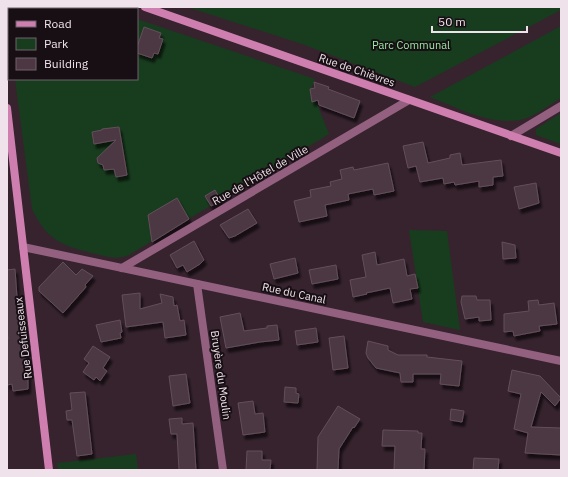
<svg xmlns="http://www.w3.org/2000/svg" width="568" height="477" viewBox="0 0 568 477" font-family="'IBM Plex Sans',sans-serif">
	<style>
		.green { fill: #183d1e }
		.building { fill: #4c3743; stroke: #644e5b; filter: url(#shadow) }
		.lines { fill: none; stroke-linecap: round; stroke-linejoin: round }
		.street { stroke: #93607f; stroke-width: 8 }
		.secondary { stroke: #cf7eb0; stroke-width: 8 }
		.labels { text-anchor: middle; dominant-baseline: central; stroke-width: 4; stroke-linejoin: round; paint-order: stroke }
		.park-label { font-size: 11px; fill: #95f19f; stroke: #180f15 }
		.street-label { font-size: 11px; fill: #f0e2ea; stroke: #180f15 }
	</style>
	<defs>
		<filter id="shadow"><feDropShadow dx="2.5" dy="4.5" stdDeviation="1" flood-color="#0009"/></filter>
	</defs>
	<rect width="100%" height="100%" fill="#36232e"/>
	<g class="green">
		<polygon points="8,7 104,7 109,9 9,9 9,28"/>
		<polygon points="187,7 561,7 561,10 415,87 302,44"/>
		<path d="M137,19l178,60 -5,14 8,3 -2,5 13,33 -200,121c-12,5 -21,2 -33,-1 -33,-8 -49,-13 -64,-45l-17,-130h122z"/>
		<path d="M561,26v72c-12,7 -24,17 -37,21 -31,8 -66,-11 -94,-22z"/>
		<polygon points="561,113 561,144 536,135 536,129"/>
		<polygon points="409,230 447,231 460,330 423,322"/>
		<polygon points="136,454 138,470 58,470 57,463"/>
	</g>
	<g class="building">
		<polygon points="144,27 161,33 159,38 163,39 158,54 154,53 152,58 137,53 137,47"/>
		<polygon points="314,82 329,87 328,89 360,101 354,118 319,105 318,100 312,102 310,89 315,88"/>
		<polygon points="119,127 127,175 116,177 114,169 104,170 103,165 98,163 97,158 116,140 94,144 92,132 102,130 102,129"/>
		<polygon points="423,142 428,163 450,158 450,155 460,153 462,165 501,160 503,176 493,177 493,185 479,187 479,181 455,185 454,182 444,184 443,178 420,182 416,166 408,168 403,146"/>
		<polygon points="388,163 394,191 374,195 373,189 348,194 349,200 325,205 327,216 299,222 294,201 311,197 310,190 331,186 330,182 342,179 340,170 353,167 354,170"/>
		<polygon points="536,183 539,203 519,209 514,187"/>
		<polygon points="215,190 221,201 211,206 205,196"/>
		<polygon points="177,198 189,219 152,242 148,215"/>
		<polygon points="248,209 257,223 235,236 229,238 220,225"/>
		<polygon points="194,241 204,260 200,264 187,272 183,265 177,268 170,255"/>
		<polygon points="502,242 515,245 516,258 503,259"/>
		<polygon points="375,252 377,265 404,259 407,276 415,274 418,288 410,289 412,299 393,303 390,288 366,293 367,294 353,297 350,280 366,277 362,255"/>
		<polygon points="295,258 298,273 274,279 270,264"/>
		<polygon points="63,262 76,275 82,269 93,276 85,285 86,287 63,313 39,291 39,287"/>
		<polygon points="336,265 338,279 312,284 309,270"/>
		<polygon points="15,269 18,311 20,311 21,329 28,370 28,389 13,391 12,384 7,385 7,339 8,339 7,329 7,270"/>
		<polygon points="140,293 140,309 162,303 160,294 173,297 174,306 177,305 180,321 184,320 186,335 165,338 163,322 126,327 122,295"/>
		<polygon points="462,296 476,296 477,300 490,300 491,320 479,321 479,317 465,319 461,302"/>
		<polygon points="538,300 539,305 554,303 557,324 539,326 540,331 524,334 514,336 513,331 504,332 504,314 529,311 528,301"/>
		<polygon points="240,313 244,331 267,328 267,326 277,325 279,340 260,342 226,348 220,317"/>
		<polygon points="120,320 122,332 120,333 121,338 101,342 96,325"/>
		<polygon points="316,328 318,342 297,345 295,331"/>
		<polygon points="344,336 348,368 333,370 329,338"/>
		<polygon points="368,341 388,346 388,350 398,355 427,355 427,357 462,361 459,386 440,384 441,374 413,374 413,382 401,382 400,373 376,368 368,358 366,353"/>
		<polygon points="93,346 110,357 103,368 107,371 100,381 96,377 94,380 83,372 89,363 84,359"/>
		<polygon points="512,370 540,376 561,398 555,406 541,392 531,427 561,428 561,455 525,453 528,433 514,429 521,394 508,391"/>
		<polygon points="186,374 190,403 173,406 169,376"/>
		<polygon points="285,387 296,388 296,393 299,394 298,403 284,402"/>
		<polygon points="85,392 92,454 77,456 72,420 67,420 66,411 72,410 70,393"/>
		<polygon points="253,401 255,414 263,413 265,432 243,435 238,403"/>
		<polygon points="338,406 360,419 354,428 353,427 339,449 338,470 317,470 318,437"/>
		<polygon points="451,409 464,411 462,422 450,420"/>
		<polygon points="182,418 182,424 193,423 196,470 179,470 177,434 171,434 169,419"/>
		<polygon points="383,430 418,431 418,433 422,433 421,449 425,449 424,470 394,470 395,446 382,446"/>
		<polygon points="247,451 262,451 262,460 271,460 270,470 246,470"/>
		<polygon points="474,458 499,459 498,470 473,470"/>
	</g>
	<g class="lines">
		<g class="street">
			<polyline points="511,136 561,106"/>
			<polyline points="23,247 561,361"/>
			<polyline points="122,268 409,100"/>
			<polyline points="197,284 223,470"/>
		</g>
		<g class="secondary">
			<polyline points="145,7 561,153"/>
			<polyline points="7,108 49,470"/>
		</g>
	</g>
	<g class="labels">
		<g class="park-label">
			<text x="411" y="45">Parc Communal</text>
		</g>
		<g class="street-label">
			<text transform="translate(357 70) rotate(19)">Rue de Chièvres</text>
			<text transform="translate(260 175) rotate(-30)">Rue de l'Hôtel de Ville</text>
			<text transform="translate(294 293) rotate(12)">Rue du Canal</text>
			<text transform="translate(23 338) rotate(-97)">Rue Defuisseaux</text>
			<text transform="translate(221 375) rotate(82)">Bruyère du Moulin</text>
		</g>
	</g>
	<rect width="568" height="477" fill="none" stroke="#f0e2ea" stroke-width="16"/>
	<rect x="8" y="8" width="130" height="72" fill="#180f15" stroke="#6e636a"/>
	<rect x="16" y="21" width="20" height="6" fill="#cf7eb0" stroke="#6e636a"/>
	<text x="44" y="28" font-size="12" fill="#f0e2ea">Road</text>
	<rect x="16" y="38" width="20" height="12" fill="#183d1e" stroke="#6e636a"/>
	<text x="44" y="48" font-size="12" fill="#f0e2ea">Park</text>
	<rect x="16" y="58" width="20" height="12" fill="#4c3743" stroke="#6e636a"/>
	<text x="44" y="68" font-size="12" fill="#f0e2ea">Building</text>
	<path d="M432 26v6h95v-6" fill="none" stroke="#f0e2ea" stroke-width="2"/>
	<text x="438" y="26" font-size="12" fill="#f0e2ea" stroke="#180f15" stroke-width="3" paint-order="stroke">50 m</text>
</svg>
